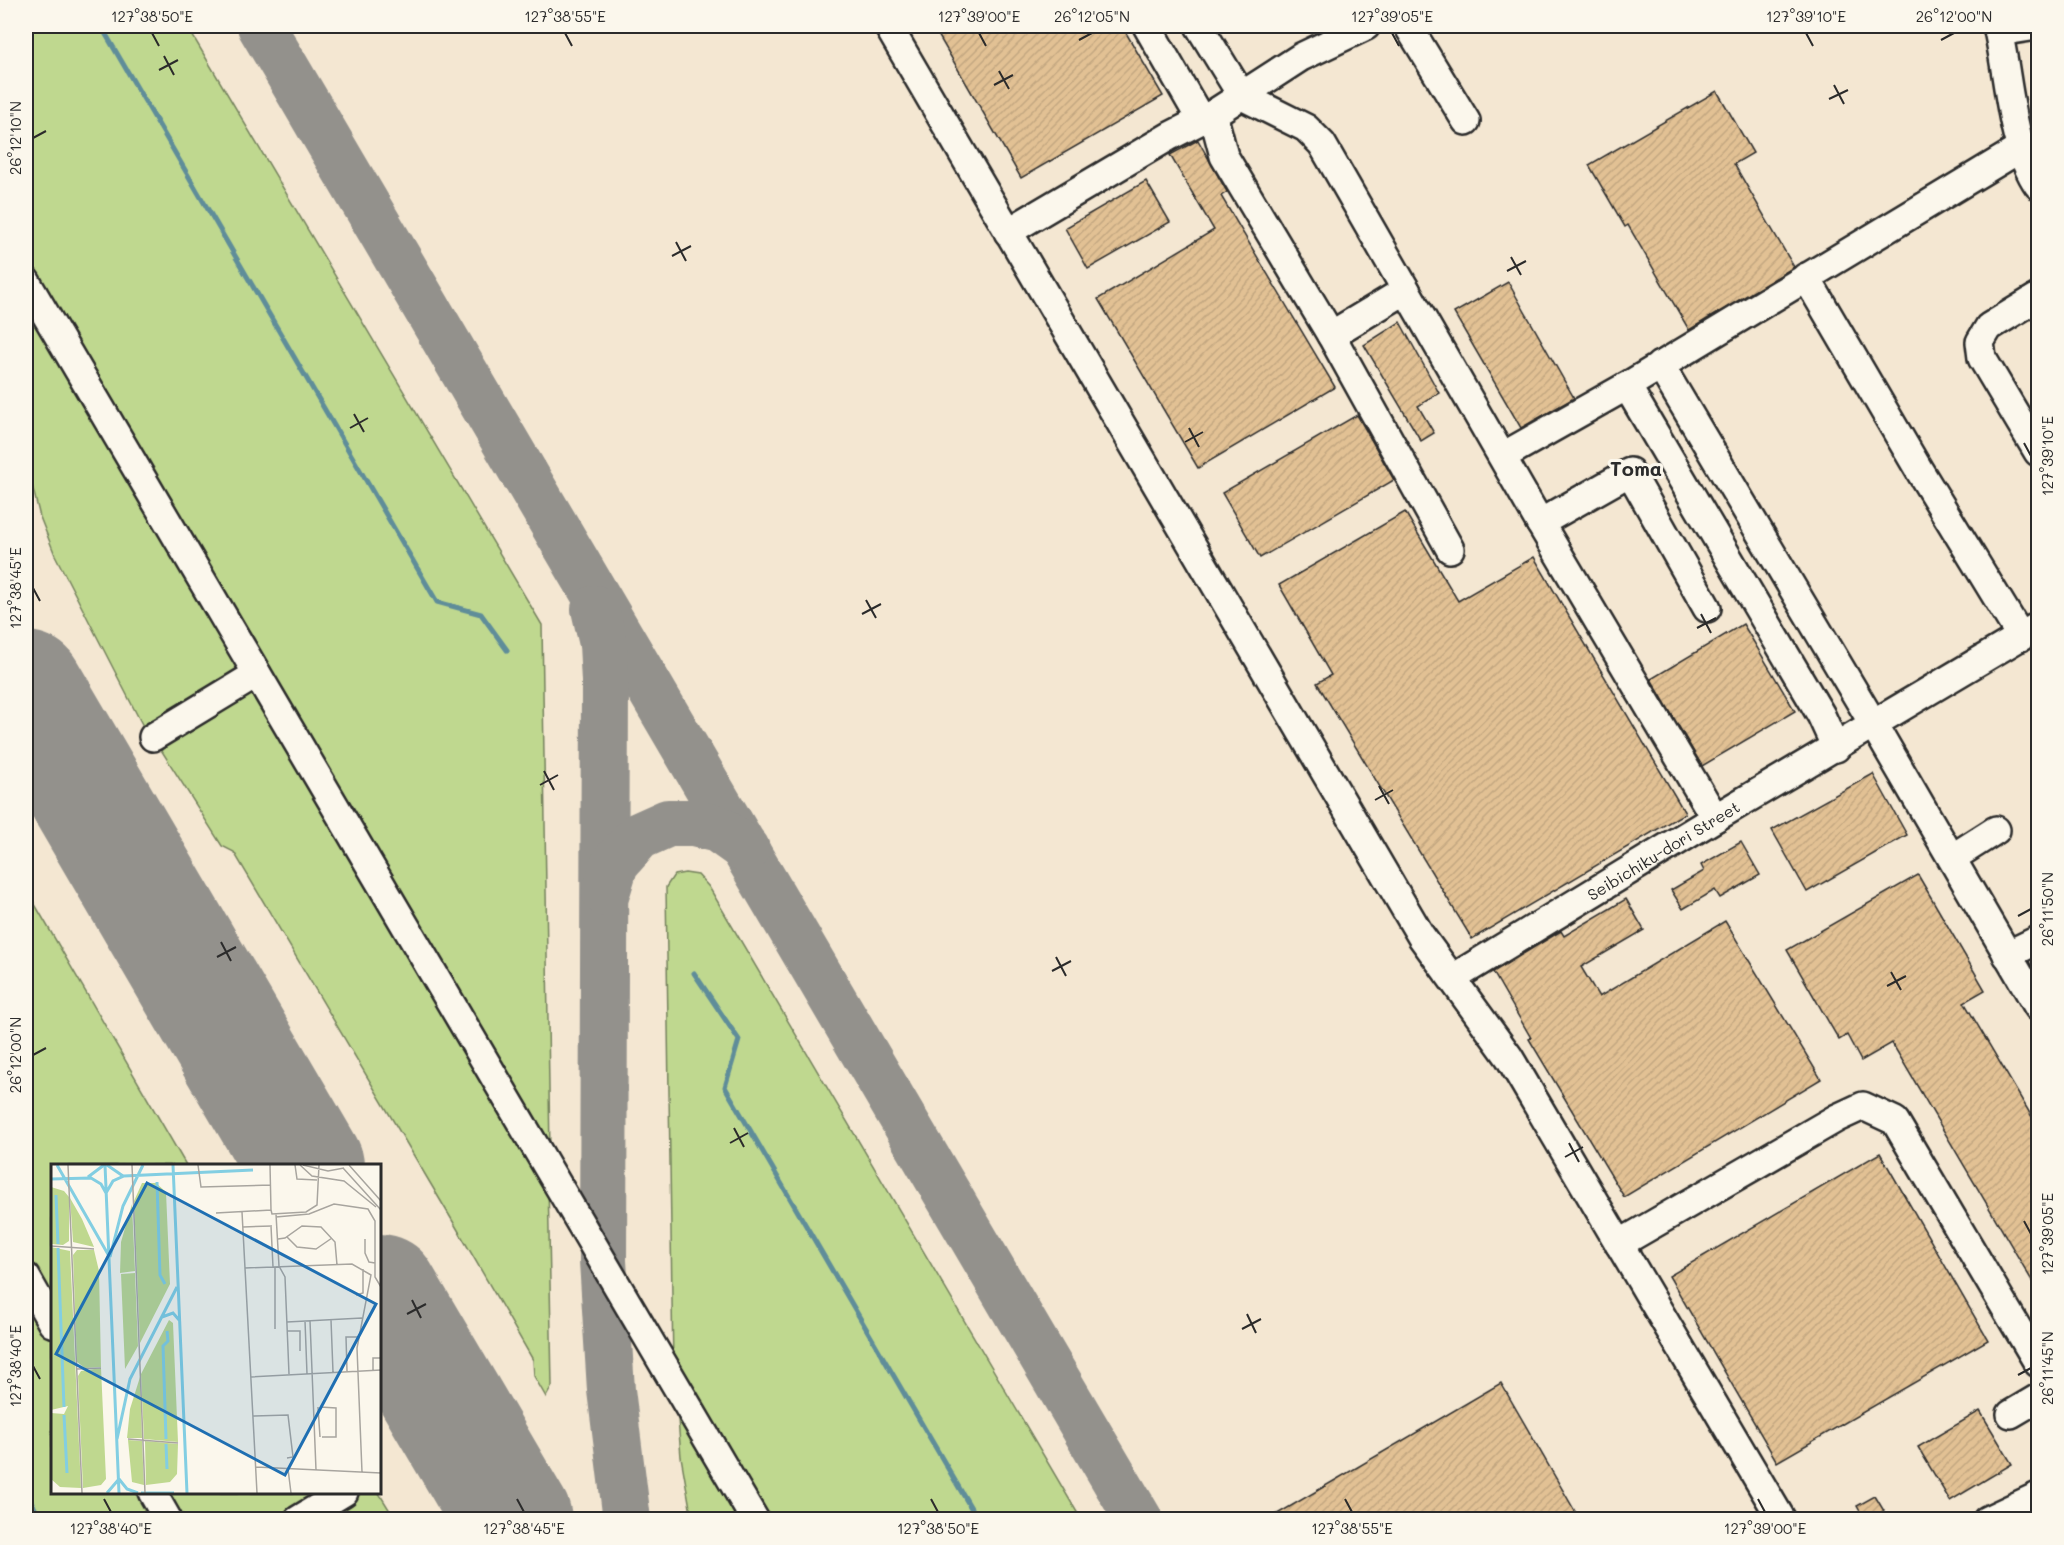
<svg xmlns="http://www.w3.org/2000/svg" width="2064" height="1545" viewBox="0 0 2064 1545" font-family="Mali,sans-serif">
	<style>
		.built { fill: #f4e7d2; fill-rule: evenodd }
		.green { fill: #bfd88f; stroke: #75825d; stroke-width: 1.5 }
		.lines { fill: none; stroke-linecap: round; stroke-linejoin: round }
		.stream { stroke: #5f8d99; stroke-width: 5 }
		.taxiway { stroke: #93918c; stroke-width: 48 }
		.runway { stroke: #93918c; stroke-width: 118 }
		.building { fill: url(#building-hatch); stroke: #2b2b2b; stroke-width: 1.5 }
		.minor-casing { stroke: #2b2b2b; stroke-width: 32 }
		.minor { stroke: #fbf7ec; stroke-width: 27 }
		.ticks { fill: none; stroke: #2b2b2b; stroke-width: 2 }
		.labels { text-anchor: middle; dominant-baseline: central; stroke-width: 6; stroke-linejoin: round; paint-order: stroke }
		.street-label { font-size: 16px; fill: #2b2b2b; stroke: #fbf7ec }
		.quarter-label { font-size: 20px; font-weight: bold; fill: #2b2b2b; stroke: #fbf7ec }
		.inset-river { fill: none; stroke: #82cee2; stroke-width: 3 }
		.inset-road { fill: none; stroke: #a8a59f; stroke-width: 1.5 }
		.view { fill: #1f6fb2; fill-opacity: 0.15; stroke: #1f6fb2; stroke-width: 3 }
		.inset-edge { fill: none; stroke: #2b2b2b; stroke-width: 3 }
		.neatline { fill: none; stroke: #2b2b2b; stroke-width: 2 }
		.ticks-label { font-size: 15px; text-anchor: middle; fill: #2b2b2b }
	</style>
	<defs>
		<pattern id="building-hatch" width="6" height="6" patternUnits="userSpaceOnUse" patternTransform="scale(1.5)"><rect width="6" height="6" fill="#e2c194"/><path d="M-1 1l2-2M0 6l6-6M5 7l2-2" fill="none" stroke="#c2a680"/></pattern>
	</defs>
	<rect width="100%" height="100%" fill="#fbf7ec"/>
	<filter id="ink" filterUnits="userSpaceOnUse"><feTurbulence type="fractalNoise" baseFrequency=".0167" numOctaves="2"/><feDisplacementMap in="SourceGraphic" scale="12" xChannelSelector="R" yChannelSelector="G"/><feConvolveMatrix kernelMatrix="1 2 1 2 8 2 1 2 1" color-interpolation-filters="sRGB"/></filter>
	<g filter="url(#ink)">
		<path class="built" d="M26,26h2012v1493h-2012zM52,1166h328v326h-328z"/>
		<g class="green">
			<polygon points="26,26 187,26 542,625 550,1154 26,268"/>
			<polygon points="26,292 244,670 147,734 55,555 40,517 26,461"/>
			<polygon points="252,683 548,1180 552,1386 546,1397 534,1376 533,1360 455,1225 234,852 222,846 158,745"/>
			<polygon points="685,873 698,875 709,887 1081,1519 762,1519 673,1366 666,887 674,875"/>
			<polygon points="26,889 186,1165 52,1166 52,1309 26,1263"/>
			<polygon points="26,1286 52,1332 52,1492 147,1493 163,1519 26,1519"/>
			<polygon points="676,1394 749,1519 692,1519 681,1457"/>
			<polygon points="348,1492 379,1493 395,1519 301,1520"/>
			<polygon points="159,1493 332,1493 284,1520 178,1519"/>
		</g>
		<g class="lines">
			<g class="stream">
				<polyline points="101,26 437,602 481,614 507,650"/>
				<polyline points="694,973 739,1040 725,1087 978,1520"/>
				<polyline points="26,1492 41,1520"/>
			</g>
			<g class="taxiway">
				<polyline points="261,26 1139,1520"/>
				<polyline points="595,609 603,644 605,681 603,1261 611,1390 627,1520"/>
				<polyline points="606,893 615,863 639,836 668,823 693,823 718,829 746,849"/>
			</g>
			<g class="runway">
				<polyline points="26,690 305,1166"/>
				<polyline points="380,1293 513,1520"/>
			</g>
		</g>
		<g class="building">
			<polygon points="933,26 1122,26 1163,96 1021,178"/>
			<polygon points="1717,91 1753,153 1734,164 1794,267 1689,330 1628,225 1625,227 1589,165"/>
			<polygon points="1198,140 1227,192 1221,196 1335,387 1198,468 1098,299 1214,230 1170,155"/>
			<polygon points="1146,181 1170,222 1088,269 1065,228"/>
			<polygon points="1508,282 1574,398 1521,428 1454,313"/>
			<polygon points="1400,322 1439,393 1418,406 1434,433 1421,441 1364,345"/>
			<polygon points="1357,415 1394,480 1260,558 1222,493"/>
			<polygon points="1405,512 1458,601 1534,557 1685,813 1472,939 1317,683 1331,675 1279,585"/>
			<polygon points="1743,624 1795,711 1702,766 1651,679"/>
			<polygon points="1873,774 1907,835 1807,892 1772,830"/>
			<polygon points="1741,842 1760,875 1720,898 1715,890 1683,909 1671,890 1704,871 1701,865"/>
			<polygon points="1918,875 1985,990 1964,1002 2038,1127 2038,1291 1892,1043 1861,1061 1847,1035 1839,1040 1787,950"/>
			<polygon points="1626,899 1644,930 1581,967 1599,997 1725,921 1821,1079 1624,1197 1529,1039 1531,1038 1493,972 1561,931 1564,936"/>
			<polygon points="1880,1153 1988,1340 1777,1462 1669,1276"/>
			<polygon points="1501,1383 1580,1520 1267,1520"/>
			<polygon points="1980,1411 2012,1464 1950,1501 1918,1447"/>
			<polygon points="1875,1496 1884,1511 1869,1520 1865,1520 1857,1506"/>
		</g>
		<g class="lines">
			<g class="minor-casing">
				<g id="minor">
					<polyline points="888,26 1421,936 1509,1057 1782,1520"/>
					<polyline points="1147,26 1201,120"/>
					<polyline points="1199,26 1242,96 1306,128 1322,144 1540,523 1715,818"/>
					<polyline points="1408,26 1466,121"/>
					<path d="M1997,26c12,49 13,118 41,159"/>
					<polyline points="1999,32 2037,26"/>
					<polyline points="1213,114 1224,156 1331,335 1450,549"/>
					<polyline points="1008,232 1170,136 1213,114 1301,57 1366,26"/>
					<polyline points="1806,277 1919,470 2021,637"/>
					<polyline points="26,281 755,1520"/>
					<polyline points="2038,297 1989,327 1980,342 1982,358 2038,452"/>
					<polyline points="1331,335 1406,290"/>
					<polyline points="1660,365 1874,725 2038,1007"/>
					<polyline points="1627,386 1821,715 1836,748"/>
					<polyline points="1503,456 1627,386 2021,148"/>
					<polyline points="1540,523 1630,472 1707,608"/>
					<polyline points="153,737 257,674"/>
					<polyline points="1952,858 1996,830"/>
					<polyline points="2007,955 2038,940"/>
					<path id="s1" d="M1453,978l262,-160 323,-192"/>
					<polyline points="1619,1244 1837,1118 1863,1106 1895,1121 2038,1363"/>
					<polyline points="26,1277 52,1323"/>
					<polyline points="2011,1414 2038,1398"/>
					<polyline points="152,1492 168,1520"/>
					<polyline points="298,1520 344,1492"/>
					<polyline points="1987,1520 2038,1496"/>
				</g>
			</g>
			<use href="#minor" class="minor"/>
		</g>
	</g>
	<path class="ticks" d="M152,33l7,13M565,33l7,13M979,33l7,13M1392,33l7,13M1806,33l7,13M1079,40l13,-7M1941,40l13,-7M164,56l10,19M159,70l19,-10M999,71l10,18M994,85l19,-10M1834,85l10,19M1829,99l19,-9M33,138l13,-7M676,242l10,19M672,256l19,-10M1511,257l10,18M1507,271l19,-10M354,414l10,18M350,428l18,-10M1189,428l10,19M1185,442l18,-10M2024,443l7,13M33,588l7,13M866,600l10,18M862,614l19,-10M1701,614l10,19M1697,628l19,-10M544,771l10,19M540,785l18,-10M1379,786l10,18M1375,800l18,-10M2018,916l13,-7M221,942l10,19M217,957l19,-10M1056,957l10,19M1052,971l19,-10M1891,972l10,18M1887,986l19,-10M33,1055l13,-7M734,1128l10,19M730,1143l18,-10M1569,1143l10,19M1565,1157l18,-10M2024,1221l7,13M412,1300l9,18M407,1314l19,-10M1247,1314l9,19M1242,1329l19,-10M33,1366l7,13M2018,1375l13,-7M104,1499l7,13M517,1499l7,13M931,1499l7,13M1345,1499l7,13M1758,1499l7,13"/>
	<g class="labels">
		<g class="street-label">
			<text stroke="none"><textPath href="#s1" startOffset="246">Seibichiku-dori Street</textPath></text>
		</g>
		<g class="quarter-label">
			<text x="1636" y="468">Toma</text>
		</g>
	</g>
	<g transform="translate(51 1164)">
		<rect width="330" height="330" fill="#fbf7ec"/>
		<path d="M91,19h14l10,9 4,92 -30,59 -6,-142zM0,23l13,4 5,6v44l-6,4 -12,-1zM19,34l12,21 12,28 -21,-5zM81,40l3,67 -15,2 1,-31zM0,83l19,4 11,237 -21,-1 -9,-8v-66l13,1 4,-8 -17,4zM26,86h17l5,21 2,96 -16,1 -8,-6 -4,-107zM84,109l3,73 -13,23 -4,-95zM118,156l4,3 5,119 -34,-3 -3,-65zM50,204l5,111 -5,6 -18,3 -5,-112 3,-5zM89,213l2,61h-15l3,-29zM77,276l14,1 2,44 -12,-3zM94,277l33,3 -1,30 -7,8 -24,3z" fill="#bfd88f"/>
		<path class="inset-river" d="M6,1l52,91M54,1l14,328M56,1l16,11M122,1l14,328M37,13l16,-12M0,15l40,-1 10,6 5,9M106,18l3,93 5,9M55,29l7,-12 11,-5 129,-6M5,31l2,49M7,84l6,159M59,93l13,-51 20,-41M111,153l11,-4 7,8M13,251l3,58M66,275l13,-60 47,-92M115,275l-3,-93 5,-5 -1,-10M115,280l1,25M68,315l8,10 11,4M56,329l12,-14M90,329h33"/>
		<path class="inset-road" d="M17,1l14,328M81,1l13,328M147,1l3,22 70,-2M244,1l2,14 20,1M249,1l12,11 32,5 32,26M252,1l25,6 16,-3M298,1l32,36M292,4l38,42M220,46l1,4 34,-2 11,-7 2,-40M191,48l15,281M165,49l55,-3 -1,-45M225,50l3,52 6,11 4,97M225,53l33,-3 25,-10 34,5 7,12v56l6,10M220,62l2,41M192,63l29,-1M236,73l10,10 19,2 16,-11M227,75l7,-1 17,-12 19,1 14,15 2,23M314,75v14l4,9 6,1M0,82l43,3M224,103v62M194,104l107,-4 19,11 -14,73 5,124M305,131l7,-2v-24M280,156l2,52M254,157l2,53M259,157l6,149M236,158l75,-4M236,167h13v20M26,205l24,-1M322,206v-12h8M296,207l-1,-34h14M200,213l130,-7M267,243l2,30M269,243l16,1v29h-14M202,252l35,-1 5,42 -6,1M77,275l50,4M205,303l125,6M237,305l3,24"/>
		<path class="view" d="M96,19l229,121 -91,171 -229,-121z"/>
		<rect width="330" height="330" class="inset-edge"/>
	</g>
	<rect width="2064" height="1545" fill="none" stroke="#fbf7ec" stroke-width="66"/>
	<rect x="33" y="33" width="1998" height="1479" class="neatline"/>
	<g class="ticks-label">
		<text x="152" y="22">127°38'50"E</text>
		<text x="565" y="22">127°38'55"E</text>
		<text x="979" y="22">127°39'00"E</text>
		<text x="1092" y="22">26°12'05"N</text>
		<text x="1392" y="22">127°39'05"E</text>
		<text x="1806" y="22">127°39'10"E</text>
		<text x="1954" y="22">26°12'00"N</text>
		<text transform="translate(16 138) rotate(-90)" y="5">26°12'10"N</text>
		<text transform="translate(2048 456) rotate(-90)" y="5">127°39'10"E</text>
		<text transform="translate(16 588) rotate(-90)" y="5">127°38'45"E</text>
		<text transform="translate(2048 909) rotate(-90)" y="5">26°11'50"N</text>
		<text transform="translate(16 1055) rotate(-90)" y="5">26°12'00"N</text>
		<text transform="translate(2048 1234) rotate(-90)" y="5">127°39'05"E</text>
		<text transform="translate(16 1366) rotate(-90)" y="5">127°38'40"E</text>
		<text transform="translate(2048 1368) rotate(-90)" y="5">26°11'45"N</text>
		<text x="111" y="1534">127°38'40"E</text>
		<text x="524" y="1534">127°38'45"E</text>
		<text x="938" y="1534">127°38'50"E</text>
		<text x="1352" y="1534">127°38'55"E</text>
		<text x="1765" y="1534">127°39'00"E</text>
	</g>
</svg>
